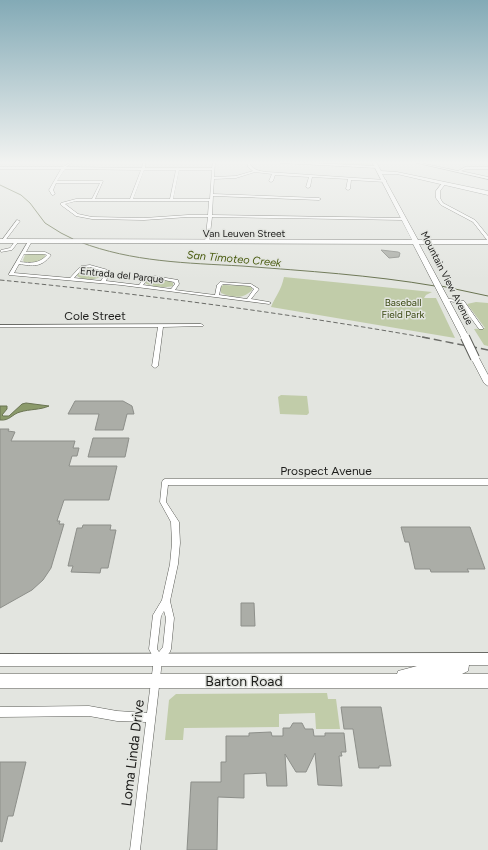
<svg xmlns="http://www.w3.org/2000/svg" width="488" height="850" viewBox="0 0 488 850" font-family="Figtree,sans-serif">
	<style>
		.green { fill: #c1cca9 }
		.water { fill: #8b9a6a; stroke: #6a7452 }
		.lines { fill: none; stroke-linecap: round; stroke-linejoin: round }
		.stream { stroke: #6a7452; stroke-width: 1 }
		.building { fill: #abada7; stroke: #8d8f8a }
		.street-casing { stroke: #5c5d58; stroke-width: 1 }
		.secondary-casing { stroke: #5c5d58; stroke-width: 1 }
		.street { fill: #fff; fill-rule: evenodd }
		.secondary { fill: #fff; fill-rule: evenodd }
		.rail-far1 { stroke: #6a6b67; stroke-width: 1; stroke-dasharray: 4.5 2.5; stroke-linecap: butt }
		.rail { stroke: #6a6b67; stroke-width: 1.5; stroke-dasharray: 8 4; stroke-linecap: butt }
		.secondary-bridge-far1-casing { stroke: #5c5d58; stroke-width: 7; stroke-linecap: butt }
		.secondary-bridge-casing { stroke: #5c5d58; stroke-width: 10; stroke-linecap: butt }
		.secondary-bridge-far1 { stroke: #fff; stroke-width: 6 }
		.secondary-bridge { stroke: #fff; stroke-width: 8 }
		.labels { text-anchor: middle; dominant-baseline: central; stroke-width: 3; stroke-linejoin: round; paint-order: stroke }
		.far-street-label { font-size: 10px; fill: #1d1d1b; stroke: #e3e5e0 }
		.far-park-label { font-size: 10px; fill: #394710; stroke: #e3e5e0 }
		.far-water-label { font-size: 11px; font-style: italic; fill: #485a0e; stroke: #e3e5e0 }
		.street-label { font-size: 12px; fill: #1d1d1b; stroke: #e3e5e0 }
		.near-street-label { font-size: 14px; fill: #1d1d1b; stroke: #e3e5e0 }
	</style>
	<rect width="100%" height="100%" fill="#e3e5e0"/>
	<g class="green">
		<polygon points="298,162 369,162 370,164 370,165"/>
		<path d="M29,254h14l3,2c-7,8 -13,6 -22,6l-1,-2 2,-5z"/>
		<path d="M85,267l19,6c-5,8 -20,8 -27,3l4,-7z"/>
		<path d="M284,277l148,15 -6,3 -2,3h12l19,40 -184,-31c5,-12 10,-16 13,-30z"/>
		<path d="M154,278l17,3 2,2v3c-8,2 -21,1 -28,-3l3,-3z"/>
		<path d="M223,285l25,1 4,2v2c-8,9 -20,8 -31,3v-6z"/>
		<polygon points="476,302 488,303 488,346 484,345 474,329 485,328 467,304"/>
		<polygon points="281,395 307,396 309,413 307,415 280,414 278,397"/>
		<polygon points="327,693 328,699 336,699 340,729 316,729 315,713 279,714 279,727 184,728 183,740 165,740 169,700 176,694"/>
	</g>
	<path class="water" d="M26,403l23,3c-9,4 -19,3 -29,6 -8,2 -10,9 -20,8v-14h7v3l-5,6 1,1h6l13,-12z"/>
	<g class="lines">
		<g class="stream">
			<polyline points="0,185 21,195 30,203 45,223 61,233 73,239"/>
			<path d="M80,242c52,20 107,21 162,24 64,5 129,9 193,20"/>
			<polyline points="441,286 488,296"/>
		</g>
	</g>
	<g class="building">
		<polygon points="381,250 398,252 400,253 399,257 389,258"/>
		<polygon points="75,401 123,401 132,406 134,414 127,414 123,430 95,430 99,414 68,414"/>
		<polygon points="0,429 9,429 8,431 15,432 11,441 75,441 73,448 79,448 77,456 72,456 69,466 117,466 109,500 64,500 57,521 60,521 59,524 64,524 51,568 43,580 32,590 0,608"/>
		<polygon points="93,438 129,438 125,457 88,457"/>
		<polygon points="83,525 111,525 110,530 116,530 108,568 101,568 100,573 71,572 73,566 68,566 77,528 82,528"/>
		<polygon points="401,527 470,527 485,569 467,569 469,572 431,572 430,569 415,569 409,542 405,542"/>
		<polygon points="241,603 254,603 255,626 241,626"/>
		<polygon points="341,707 381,707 391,766 379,766 379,768 359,768 353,729 344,729"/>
		<polygon points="293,723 302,723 305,729 313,729 314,736 325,736 325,733 344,733 346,752 341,752 342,756 339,756 342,786 318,785 315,753 306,772 296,772 285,754 287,786 267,786 266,773 244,774 244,798 218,797 217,850 187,850 191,782 221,782 221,762 226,762 226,736 249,736 249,733 271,732 272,736 283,736 283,728 290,728"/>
		<polygon points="0,762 26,762 13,816 8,816 2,842 0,841"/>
	</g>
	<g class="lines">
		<g class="street-casing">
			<g id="street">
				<path d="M71,162h2l-7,5 76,1 1,-6h2v6h32l1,-1 1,1h33l1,-6h2l-1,15 22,-1 17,-5 -5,-4 -1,-5h2c3,8 10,9 18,10l118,8h1v2l-35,-2 -1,9 -2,1 -2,-1 2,-10 -36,-2 -2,10 -2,1 -2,-1 3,-10 -34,-2 -2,6 -2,1 -2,-1 3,-7 -17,-2 -19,6 -22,1 -1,15 106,4 2,1 -2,1 -106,-4 -1,19 193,3 2,1 -2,1 -193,-3 -3,25 -2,1 -2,-1 3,-25h-20l-44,3 -52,-1 -16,-3 -15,-11v-2l15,-4h16l8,-16h-44l-3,7 2,4 -2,1h-1l-3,-5 12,-21h-61v-2h63zM65,169l76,1 -11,29h-35l8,-18h-46zM144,170h32l-6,29h-37zM179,170h33l-2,29h-37zM76,201h133l-1,14h-20l-44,3 -52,-1 -14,-3 -13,-10z"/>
				<polygon points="280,162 289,162 377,166 379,167 377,168 281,163"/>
				<polygon points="413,162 416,162 458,171 465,167 488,167 488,169 466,169 461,171 488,177 488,179"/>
				<polygon points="443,182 446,183 440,191 440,198 443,203 475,220 488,236 488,240 487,240 473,222 441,205 436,198 436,191"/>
				<polygon points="17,220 20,221 4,242 2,242 2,240"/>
				<polygon points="16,240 19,241 12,250 1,252 1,250 10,248"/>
				<path d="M29,240l3,1 -6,11h19l6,3c-10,13 -18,11 -32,9l-5,9 56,5 11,-12h1l8,-1 18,5 1,4 -3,7 33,4 6,-8 9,-1 24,4 1,4 -4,6 40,5 2,-10 3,-3 31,2 8,5 -8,10 18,3 2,1 -2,1 -148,-19 -112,-10v-1zM24,254h20l3,1c-8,9 -16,8 -27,7zM90,267l15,5v2l-4,7 -27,-3 9,-10zM154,278l20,4 1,2 -4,5 -28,-4 5,-6zM223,284l27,2 4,3 -7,10 -28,-4 2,-9z"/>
				<polygon points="443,298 464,301 483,328 483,329 479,329 460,303 443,300"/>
				<polygon points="201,324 203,325 203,326 163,327 158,366 155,368 152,366 158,327 0,327 0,325"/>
				<path d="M165,479h323v6h-320l-2,17 13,20 1,21 -2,21 -8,37 4,17 -3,31 -1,3 -8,9 -22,189h-10l16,-128 -29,-1 -28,-5 -89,1v-10l89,-1 28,5 30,2 7,-54 -5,-10 4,-34 9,-15 8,-36 2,-21 -1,-21 -11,-20 2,-20 1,-2zM164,611l2,7 -3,29 -4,5 -2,-3 4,-33z"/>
			</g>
		</g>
		<g class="secondary-casing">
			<g id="secondary">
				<polygon points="372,162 376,162 381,171 397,172 488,191 488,195 397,174 382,174 418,240 488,240 488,244 419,244 469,337 468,339 462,339 461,337 413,244 0,243 0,239 412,240"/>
				<polygon points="472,356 475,356 479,358 488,375 488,386 484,383 471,358"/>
				<polygon points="488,653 488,665 469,665 468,671 462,674 488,674 488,688 0,688 0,674 397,674 398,671 417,666 428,666 0,666 0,654"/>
			</g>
		</g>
		<use href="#street" class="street"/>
		<use href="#secondary" class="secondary"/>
		<path class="rail-far1" d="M0,280c143,14 286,33 428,58"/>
		<polyline class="rail" points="422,337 488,350"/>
		<g class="secondary-bridge-far1-casing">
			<polyline id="secondary-bridge-far1" points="465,337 466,338"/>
		</g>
		<g class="secondary-bridge-casing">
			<polyline id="secondary-bridge" points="465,337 475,358"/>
		</g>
		<use href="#secondary-bridge-far1" class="secondary-bridge-far1"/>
		<use href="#secondary-bridge" class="secondary-bridge"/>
	</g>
	<linearGradient id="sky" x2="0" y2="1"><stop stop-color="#83aab6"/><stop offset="0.58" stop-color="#f2f3f1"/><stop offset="1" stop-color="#f2f3f1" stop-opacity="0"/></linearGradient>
	<rect width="488" height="280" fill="url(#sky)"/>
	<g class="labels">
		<g class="far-street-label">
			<text x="244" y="233">Van Leuven Street</text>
			<text transform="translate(122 275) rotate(6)">Entrada del Parque</text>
			<text transform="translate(447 278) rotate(63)">Mountain View Avenue</text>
		</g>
		<g class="far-park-label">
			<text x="403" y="302">Baseball<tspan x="403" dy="12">Field Park</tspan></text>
		</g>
		<g class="far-water-label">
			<text transform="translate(234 259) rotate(5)">San Timoteo Creek</text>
		</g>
		<g class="street-label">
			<text x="95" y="316">Cole Street</text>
			<text x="326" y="471">Prospect Avenue</text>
		</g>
		<g class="near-street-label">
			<text x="244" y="681">Barton Road</text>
			<text transform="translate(133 753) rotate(-83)">Loma Linda Drive</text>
		</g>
	</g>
</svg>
